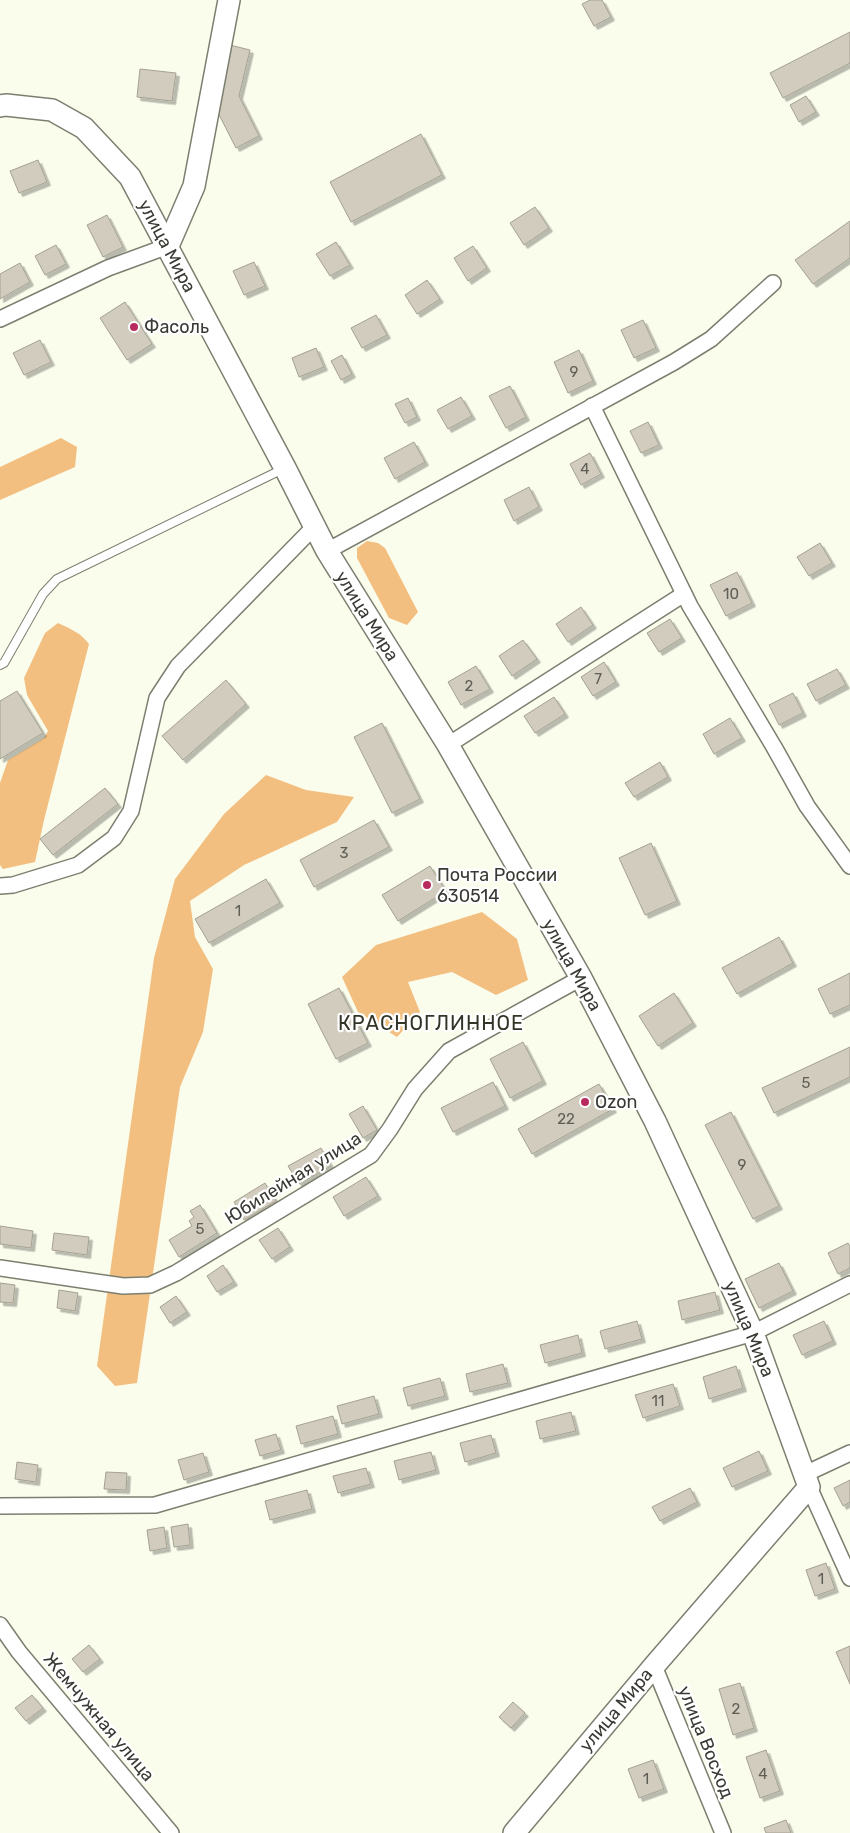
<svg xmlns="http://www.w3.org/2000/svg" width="850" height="1833" viewBox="0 0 850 1833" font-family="Rubik,sans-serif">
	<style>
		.forest { fill: #f3bf80 }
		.building { fill: #d1ccbd; stroke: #a5a191; filter: url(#shadow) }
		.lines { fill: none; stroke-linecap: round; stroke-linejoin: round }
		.lane-casing { stroke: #7c7f70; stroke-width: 10 }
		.street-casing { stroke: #7c7f70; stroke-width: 18 }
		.secondary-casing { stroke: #7c7f70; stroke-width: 24 }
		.lane { stroke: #fff; stroke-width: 8 }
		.street { stroke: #fff; stroke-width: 15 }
		.secondary { stroke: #fff; stroke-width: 21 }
		.poi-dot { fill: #b82b5e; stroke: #fff; stroke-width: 2 }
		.labels { text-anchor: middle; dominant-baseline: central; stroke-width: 4.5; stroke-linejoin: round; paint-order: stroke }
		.number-label { font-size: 15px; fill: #5f5e56 }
		.street-label { font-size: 18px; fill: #393a33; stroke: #fff }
		.poi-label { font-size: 18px; fill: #393a33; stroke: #fff; text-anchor: start }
		.quarter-label { font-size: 20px; letter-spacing: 1px; fill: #323427; stroke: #fff }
	</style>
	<defs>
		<filter id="shadow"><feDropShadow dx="3.5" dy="3.5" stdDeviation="0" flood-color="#0004"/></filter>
	</defs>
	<rect width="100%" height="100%" fill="#fafdec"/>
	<g class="forest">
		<polygon points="61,438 77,447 75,467 0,500 0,467"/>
		<polygon points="367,541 378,543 385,548 418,612 407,625 389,618 357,558 357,548"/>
		<path d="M58,623c13,6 23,10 31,21l-45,176 -9,42 -32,7 -3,-4v-82l8,-23 36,-22 4,-7 -21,-36 -3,-17 21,-45z"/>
		<polygon points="266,775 306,790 354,797 337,822 244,865 190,901 195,937 213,969 203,1032 180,1087 137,1383 115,1386 97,1366 154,958 175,879 224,814"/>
		<polygon points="482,912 517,939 528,980 496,995 452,972 408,982 420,1012 397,1037 358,1012 342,977 376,945"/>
	</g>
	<g class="building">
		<polygon points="590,0 602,0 611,17 594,26 582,4"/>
		<polygon points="850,32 850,63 783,98 770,73"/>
		<polygon points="226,44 250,50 239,96 259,136 236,148 213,103"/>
		<polygon points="140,69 176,73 172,101 137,97"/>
		<polygon points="806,96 816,112 799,122 790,105"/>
		<polygon points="421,134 442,175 351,222 330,182"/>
		<polygon points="38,160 47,182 19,193 10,171"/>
		<polygon points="535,207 549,228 524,245 510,223"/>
		<polygon points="107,215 123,247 103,257 87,225"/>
		<polygon points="850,221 850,258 813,284 795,260"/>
		<polygon points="336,242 350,265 330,276 316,254"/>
		<polygon points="56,245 66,264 45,275 35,256"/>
		<polygon points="473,246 487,268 468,281 454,258"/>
		<polygon points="254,262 265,286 244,295 233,271"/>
		<polygon points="20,263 30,282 0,299 0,274"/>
		<polygon points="427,280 440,299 417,314 405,295"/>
		<polygon points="125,302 152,344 127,360 100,318"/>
		<polygon points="376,315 387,335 362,348 351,328"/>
		<polygon points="643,320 656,348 634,358 621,330"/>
		<polygon points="40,340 51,362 24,375 13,353"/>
		<polygon points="316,348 324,367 299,377 292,358"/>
		<polygon points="579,350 593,381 568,393 554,362"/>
		<polygon points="342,355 352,374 341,380 331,361"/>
		<polygon points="510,386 526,417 506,428 489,396"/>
		<polygon points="461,397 472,416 448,429 437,410"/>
		<polygon points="408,398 417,417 405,423 395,404"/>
		<polygon points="648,422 659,445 641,453 630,431"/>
		<polygon points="414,442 425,462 395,479 384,458"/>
		<polygon points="590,453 601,474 581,485 570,464"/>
		<polygon points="529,487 539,507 514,521 504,500"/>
		<polygon points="820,543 832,563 809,576 797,557"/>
		<polygon points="737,572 752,603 726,616 710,585"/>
		<polygon points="581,607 593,625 568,642 556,624"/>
		<polygon points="670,619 682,638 659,652 647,633"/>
		<polygon points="523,640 537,659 512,676 499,656"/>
		<polygon points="604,662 616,682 593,696 581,677"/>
		<polygon points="476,666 490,689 461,705 448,682"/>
		<polygon points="837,669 846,685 816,701 807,684"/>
		<polygon points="226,680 246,704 183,760 162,736"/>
		<polygon points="17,691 43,733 0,759 0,701"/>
		<polygon points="793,693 803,713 779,725 769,705"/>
		<polygon points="554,697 565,714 535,733 524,716"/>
		<polygon points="730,718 742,738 714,754 703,734"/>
		<polygon points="382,723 420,799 392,813 354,737"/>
		<polygon points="660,762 668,777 634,797 625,783"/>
		<polygon points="105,788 118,804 53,855 40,839"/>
		<polygon points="374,820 389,847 314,887 300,860"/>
		<polygon points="651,843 677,901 645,915 619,858"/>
		<polygon points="430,866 446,891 398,921 382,895"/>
		<polygon points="266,879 280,903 209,943 195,919"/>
		<polygon points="779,937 793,963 737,994 722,968"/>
		<polygon points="850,973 850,1005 830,1014 818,989"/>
		<polygon points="339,988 368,1043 336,1059 308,1004"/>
		<polygon points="674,993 693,1023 658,1046 639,1016"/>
		<polygon points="523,1042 543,1081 510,1098 490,1059"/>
		<polygon points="850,1047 850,1077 774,1113 762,1088"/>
		<polygon points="493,1082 505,1106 453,1132 441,1108"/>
		<polygon points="599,1084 613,1109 532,1154 518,1129"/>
		<polygon points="363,1106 377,1130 363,1138 349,1114"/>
		<polygon points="731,1112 779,1206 753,1219 705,1125"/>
		<polygon points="321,1148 331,1166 299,1184 288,1166"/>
		<polygon points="366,1177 378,1196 344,1216 333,1197"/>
		<polygon points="265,1183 276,1201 244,1220 234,1202"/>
		<polygon points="200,1205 217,1233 179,1257 169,1240 192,1226 189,1221 194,1217 190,1211"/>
		<polygon points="0,1226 33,1231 31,1248 0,1244"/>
		<polygon points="278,1228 290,1247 272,1259 259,1240"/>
		<polygon points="54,1233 89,1237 87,1255 52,1250"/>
		<polygon points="848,1243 850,1246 850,1268 838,1274 828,1253"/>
		<polygon points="779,1263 793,1291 759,1308 745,1279"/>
		<polygon points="223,1265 234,1282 217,1292 207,1276"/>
		<polygon points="0,1283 15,1285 13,1303 0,1302"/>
		<polygon points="59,1290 78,1293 75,1311 57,1308"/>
		<polygon points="715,1292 720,1310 682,1320 678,1301"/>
		<polygon points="176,1296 187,1312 170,1323 160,1307"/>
		<polygon points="637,1321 642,1339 605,1349 600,1331"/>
		<polygon points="824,1321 833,1341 802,1355 793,1335"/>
		<polygon points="578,1335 582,1353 545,1363 540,1345"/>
		<polygon points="503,1364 508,1383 470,1392 466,1374"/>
		<polygon points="736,1366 743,1388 709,1399 703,1377"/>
		<polygon points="440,1378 445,1396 408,1406 403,1388"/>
		<polygon points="673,1384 680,1406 643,1418 635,1395"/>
		<polygon points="374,1396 379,1414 342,1424 337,1406"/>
		<polygon points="571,1412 576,1431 540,1439 536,1421"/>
		<polygon points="333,1416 338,1434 301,1444 296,1426"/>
		<polygon points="276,1434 281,1450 260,1456 255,1440"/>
		<polygon points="491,1435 496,1453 465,1462 460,1443"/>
		<polygon points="759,1451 768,1471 732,1487 723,1468"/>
		<polygon points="431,1452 436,1470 399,1480 394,1461"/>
		<polygon points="203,1453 209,1472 184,1480 178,1460"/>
		<polygon points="17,1462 38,1465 36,1482 15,1479"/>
		<polygon points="366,1468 371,1484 338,1493 333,1476"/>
		<polygon points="106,1472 127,1473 126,1490 104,1489"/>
		<polygon points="850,1480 850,1502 843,1506 834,1488"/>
		<polygon points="690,1488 697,1502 660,1521 652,1507"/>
		<polygon points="307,1490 312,1509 270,1520 265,1501"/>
		<polygon points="188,1524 190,1545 174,1547 171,1527"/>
		<polygon points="164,1527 167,1548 150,1551 147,1530"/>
		<polygon points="826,1563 835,1589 815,1596 806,1570"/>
		<polygon points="89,1645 100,1659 83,1672 72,1659"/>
		<polygon points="850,1646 850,1684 836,1652"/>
		<polygon points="740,1683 754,1728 733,1735 719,1689"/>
		<polygon points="32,1695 43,1708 26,1721 15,1708"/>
		<polygon points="513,1702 525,1713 511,1728 499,1717"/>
		<polygon points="766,1750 780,1791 760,1798 746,1757"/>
		<polygon points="653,1760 664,1789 639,1798 628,1769"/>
		<polygon points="786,1820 791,1833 766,1833 764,1828"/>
	</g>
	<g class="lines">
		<g class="lane-casing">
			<polyline id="lane" points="0,665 4,663 43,594 57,579 283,469"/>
		</g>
		<g class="street-casing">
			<g id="street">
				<polyline points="0,319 108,268 168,246"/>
				<polyline points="592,406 690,606 774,747 807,806 850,866"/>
				<polyline points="327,551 674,362 711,339 773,283"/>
				<polyline points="448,745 684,594"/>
				<polyline points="0,886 13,885 78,865 114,838 131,811 157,698 178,666 314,527"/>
				<polyline points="0,1268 123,1286 150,1285 176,1273 371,1155 390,1129 415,1089 449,1051 581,978"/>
				<polyline points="805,1474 850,1453"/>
				<polyline points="809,1487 850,1578"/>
				<polyline points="0,1506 155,1505 753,1333 850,1284"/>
				<polyline points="0,1625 19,1652 171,1833"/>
				<polyline points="654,1666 723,1833"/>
			</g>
		</g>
		<g class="secondary-casing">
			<g id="secondary">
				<polyline points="0,106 6,105 52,110 84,128 130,177 285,468 327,551 448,745 581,978 655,1121 753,1333 809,1487 654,1666 514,1833"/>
				<polyline points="168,246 194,186 229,0"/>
			</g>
		</g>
		<use href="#lane" class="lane"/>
		<use href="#street" class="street"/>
		<use href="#secondary" class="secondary"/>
	</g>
	<g class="poi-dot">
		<circle cx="134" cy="327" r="5"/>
		<circle cx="427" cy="885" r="5"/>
		<circle cx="585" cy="1102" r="5"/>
	</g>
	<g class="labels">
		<g class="number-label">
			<text x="574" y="372">9</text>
			<text x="585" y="469">4</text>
			<text x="731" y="594">10</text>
			<text x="598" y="679">7</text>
			<text x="469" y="686">2</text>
			<text x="344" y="853">3</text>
			<text x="238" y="911">1</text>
			<text x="806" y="1083">5</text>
			<text x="566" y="1119">22</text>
			<text x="742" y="1165">9</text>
			<text x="200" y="1229">5</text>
			<text x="658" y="1401">11</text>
			<text x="821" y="1579">1</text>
			<text x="736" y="1709">2</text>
			<text x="763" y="1774">4</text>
			<text x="646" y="1779">1</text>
		</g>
		<g class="street-label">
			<text transform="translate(167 246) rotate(62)">улица Мира</text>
			<text transform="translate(367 616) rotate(58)">улица Мира</text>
			<text transform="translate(572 965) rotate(61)">улица Мира</text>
			<text transform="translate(293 1178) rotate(-32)">Юбилейная улица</text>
			<text transform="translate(749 1329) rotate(67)">улица Мира</text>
			<text transform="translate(616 1710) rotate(-50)">улица Мира</text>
			<text transform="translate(99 1717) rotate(50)">Жемчужная улица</text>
			<text transform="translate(706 1742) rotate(68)">улица Восход</text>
		</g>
		<g class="poi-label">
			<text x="144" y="327">Фасоль</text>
			<text x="437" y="875">Почта России<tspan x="437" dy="21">630514</tspan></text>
			<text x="595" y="1102">Ozon</text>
		</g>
		<g class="quarter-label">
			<text x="431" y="1023">КРАСНОГЛИННОЕ</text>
		</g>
	</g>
</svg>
